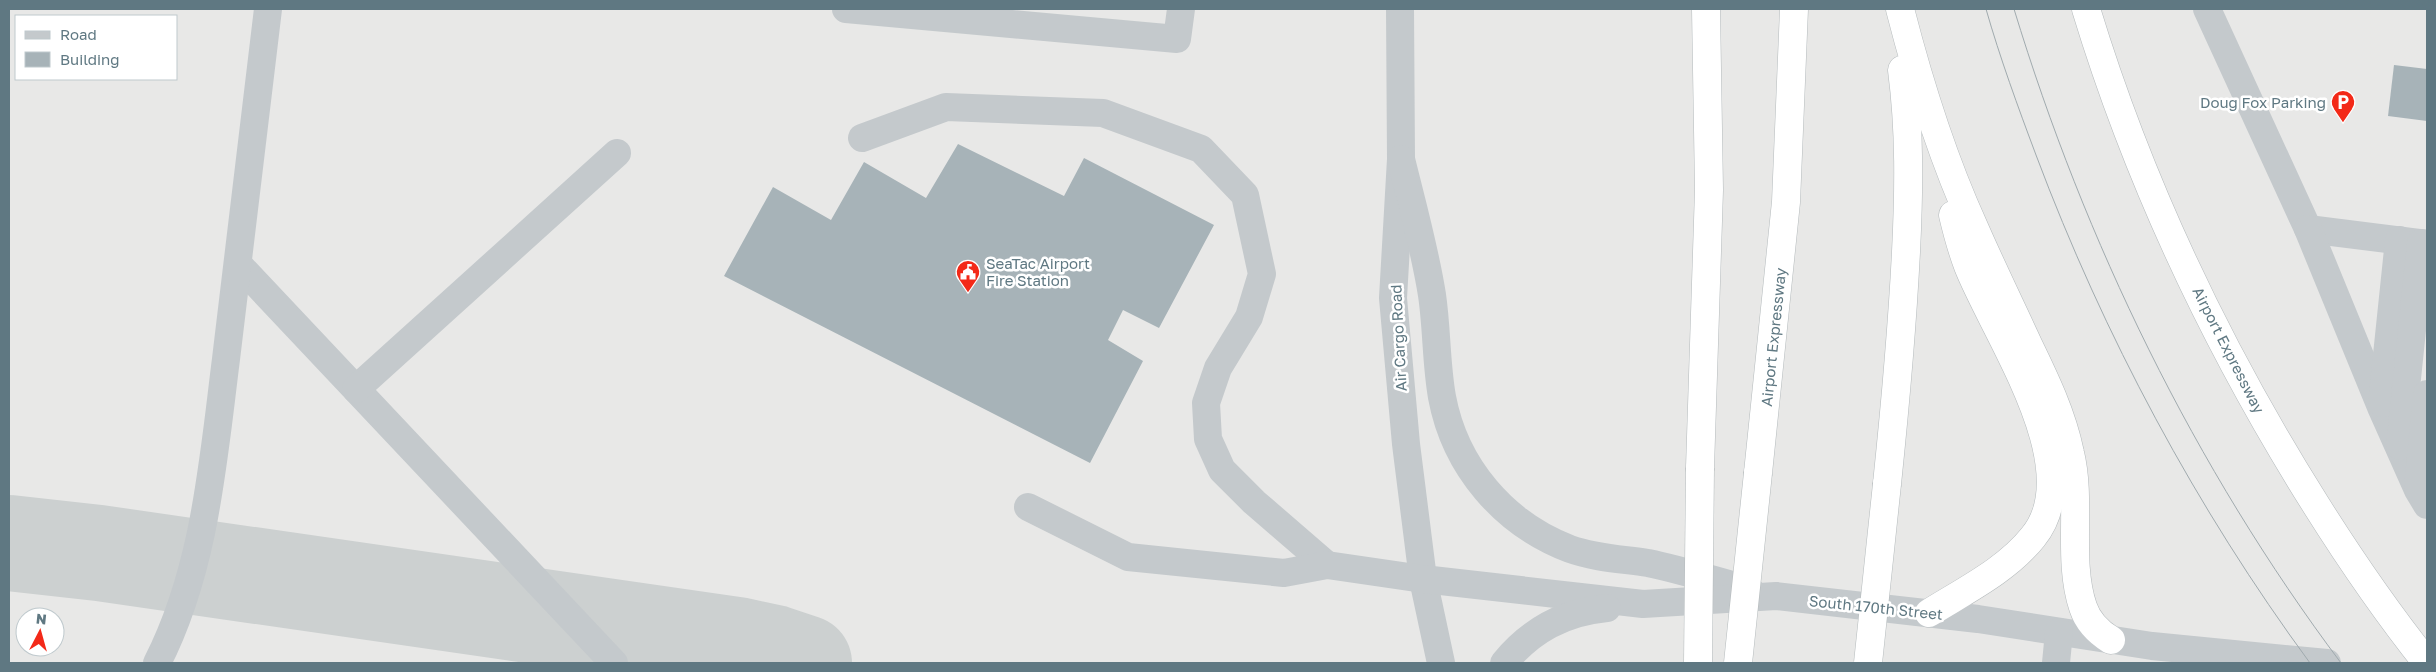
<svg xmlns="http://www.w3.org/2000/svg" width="2436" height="672" viewBox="0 0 2436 672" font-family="'Golos Text',sans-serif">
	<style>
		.built { fill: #e8e8e7; fill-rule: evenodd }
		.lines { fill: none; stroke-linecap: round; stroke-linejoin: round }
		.taxiway { stroke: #ccd0d0; stroke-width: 96 }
		.building { fill: #a7b3b8 }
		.highway-casing { stroke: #b4babc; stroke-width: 29 }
		.minor { stroke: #c4c9cc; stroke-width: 28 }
		.highway { stroke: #fff; stroke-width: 28 }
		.tram { stroke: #a0aaae; stroke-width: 1 }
		.highway-bridge-casing { stroke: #b4babc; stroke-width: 29; stroke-linecap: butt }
		.highway-bridge { stroke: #fff; stroke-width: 28 }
		.labels { text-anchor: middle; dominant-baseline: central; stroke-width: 5; stroke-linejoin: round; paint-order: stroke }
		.poi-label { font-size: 15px; fill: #5f7882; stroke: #fff; text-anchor: end }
		.street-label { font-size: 15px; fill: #5f7882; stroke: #fff }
	</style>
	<rect width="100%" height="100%" fill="#f7f7f3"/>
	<path class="built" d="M9,9h2418v654h-2418zM16,16h160v63h-160zM25,617h30v30h-30z"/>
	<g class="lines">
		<polyline class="taxiway" points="9,543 99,553 737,645 774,653 804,663"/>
	</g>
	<g class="building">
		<polygon points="2394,65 2427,69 2427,121 2388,116"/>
		<polygon points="958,144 1064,196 1084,158 1214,225 1159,328 1123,310 1108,340 1143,361 1090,463 724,276 773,187 831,220 864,162 926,198"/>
	</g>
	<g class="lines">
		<g class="highway-casing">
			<g id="highway">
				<path d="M1900,9c19,74 42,148 74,218 17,39 36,78 54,117 17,35 34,70 42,109 12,49 -3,107 13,154 5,15 15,25 28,33"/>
				<path d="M2086,9c53,174 133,342 230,496 34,54 71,108 111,158"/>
				<polyline points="1700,468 1709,190 1706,9"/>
				<polyline points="1758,473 1786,202 1794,9"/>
				<path d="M1887,484c8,-77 15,-154 19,-232 3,-61 4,-121 -4,-182"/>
				<path d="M1929,613c35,-22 78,-43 104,-76 57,-69 -38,-202 -65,-271 -6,-16 -11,-34 -15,-51"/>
			</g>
		</g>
		<g class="minor">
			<polyline points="846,9 1177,39 1181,9"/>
			<polyline points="1400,9 1401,159 1393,298 1406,444 1423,579 1441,663"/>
			<polyline points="2207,9 2308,229 2427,244"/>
			<polyline points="862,138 946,107 1103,113 1201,149 1245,195 1262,274 1249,317 1218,368 1206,403 1208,439 1222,470 1254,502 1327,565"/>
			<path d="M1401,159c11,45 24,91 31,136 5,34 4,68 10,102 13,70 62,127 128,152 25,9 52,10 78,14 34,7 68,18 102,27"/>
			<polyline points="2308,229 2381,407 2418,490 2427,505"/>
			<polyline points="238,264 614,663"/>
			<polyline points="356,389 617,153"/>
			<polyline points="2382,403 2399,240"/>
			<polyline points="2400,446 2421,243"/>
			<polyline points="2418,488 2427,394"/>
			<polyline points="1028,507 1128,557 1284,573 1327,565 1423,579 1643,604 1776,596 1978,619 2152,646 2327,663"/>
			<path d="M157,663c48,-94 56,-201 69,-304 15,-117 28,-234 42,-350"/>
			<path d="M1504,663c27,-33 60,-51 103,-55"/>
			<polyline points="2056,663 2059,632"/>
		</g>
		<use href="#highway" class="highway"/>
		<g class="tram">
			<path d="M1986,9c14,49 32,98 50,146 68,181 160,353 274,508"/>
			<path d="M2014,9c71,233 180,458 327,654"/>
		</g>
		<g class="highway-bridge-casing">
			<g id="highway-bridge">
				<polyline points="1698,663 1700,468"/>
				<polyline points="1738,663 1758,473"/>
				<polyline points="1868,663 1887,484"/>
			</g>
		</g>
		<use href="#highway-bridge" class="highway-bridge"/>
	</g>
	<defs>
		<g id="parking-pin" transform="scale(1.25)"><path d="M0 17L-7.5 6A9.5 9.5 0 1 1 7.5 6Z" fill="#f32918" stroke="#fff"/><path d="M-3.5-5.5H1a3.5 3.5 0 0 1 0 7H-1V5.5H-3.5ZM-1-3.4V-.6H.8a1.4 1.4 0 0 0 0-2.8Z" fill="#fff"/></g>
		<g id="civic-pin" transform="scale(1.25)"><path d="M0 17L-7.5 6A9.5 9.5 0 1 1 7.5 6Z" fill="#f32918" stroke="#fff"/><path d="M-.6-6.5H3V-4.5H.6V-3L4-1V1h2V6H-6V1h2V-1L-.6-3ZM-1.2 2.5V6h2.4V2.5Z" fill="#fff"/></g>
	</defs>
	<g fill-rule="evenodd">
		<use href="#parking-pin" x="2343" y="102"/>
		<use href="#civic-pin" x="968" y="272"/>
	</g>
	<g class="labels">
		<g class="poi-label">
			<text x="2326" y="102">Doug Fox Parking</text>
			<text x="986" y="263" text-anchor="start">SeaTac Airport<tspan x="986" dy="17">Fire Station</tspan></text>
		</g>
		<g class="street-label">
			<text transform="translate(1773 337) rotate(-84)">Airport Expressway</text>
			<text transform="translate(1398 338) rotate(-93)">Air Cargo Road</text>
			<text transform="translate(2229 350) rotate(63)">Airport Expressway</text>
			<text transform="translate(1876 607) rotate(6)">South 170th Street</text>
		</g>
	</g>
	<rect width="2436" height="672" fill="none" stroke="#5f7882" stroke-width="20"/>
	<rect x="15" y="15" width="162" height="65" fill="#ffffff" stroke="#bfc9cd"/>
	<rect x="25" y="31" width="25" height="8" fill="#c4c9cc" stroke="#bfc9cd"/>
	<text x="60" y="40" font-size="15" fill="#5f7882">Road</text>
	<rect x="25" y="52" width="25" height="15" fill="#a7b3b8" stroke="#bfc9cd"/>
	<text x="60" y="65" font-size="15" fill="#5f7882">Building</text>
	<g transform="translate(40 632) rotate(6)"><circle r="24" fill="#ffffff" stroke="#bfc9cd"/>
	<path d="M0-4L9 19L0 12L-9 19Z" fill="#f32918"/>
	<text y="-8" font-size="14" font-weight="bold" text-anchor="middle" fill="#5f7882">N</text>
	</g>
</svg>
